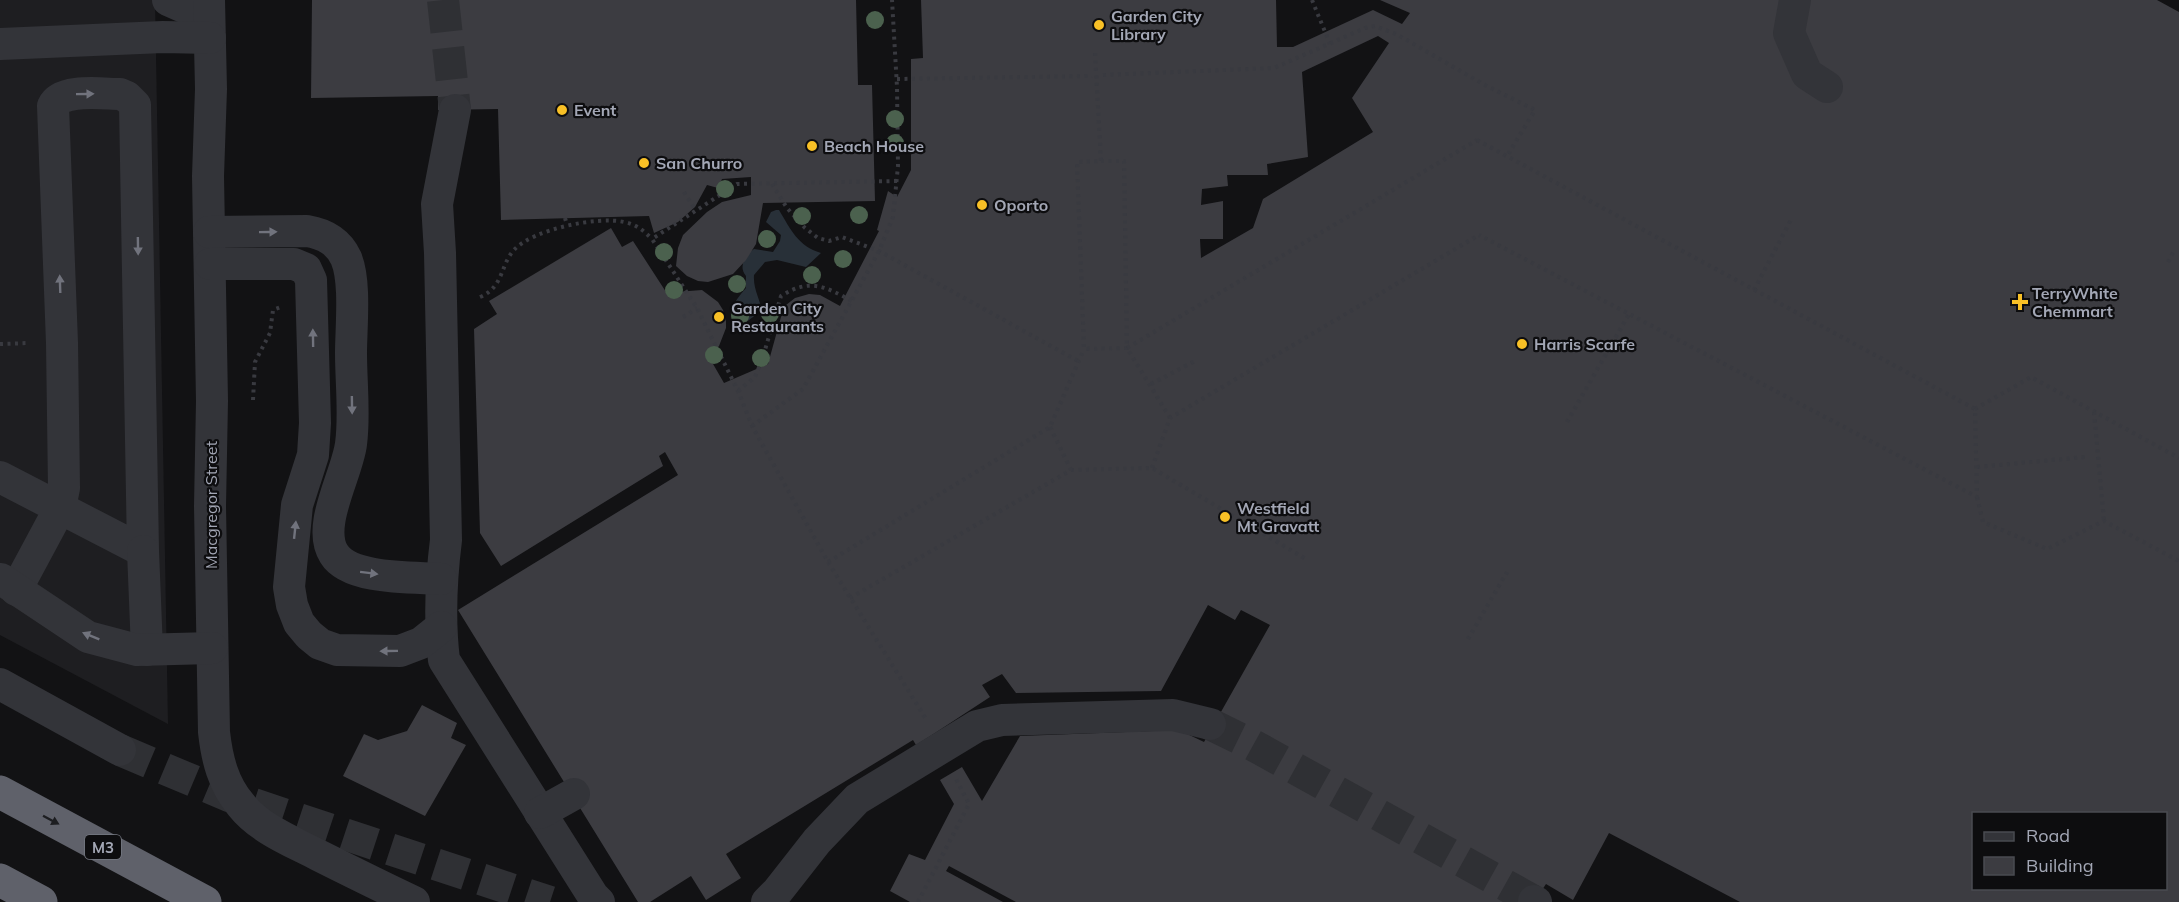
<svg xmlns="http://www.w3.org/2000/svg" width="2179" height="902" viewBox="0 0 2179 902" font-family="Mulish,sans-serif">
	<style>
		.built { fill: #1e1e21 }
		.water { fill: #283038 }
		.building { fill: #3c3c41; fill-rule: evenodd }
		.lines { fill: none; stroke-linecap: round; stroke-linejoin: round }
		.minor-tunnel { stroke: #2f3034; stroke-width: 32; stroke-dasharray: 32 16; stroke-linecap: butt }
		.path { stroke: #393a40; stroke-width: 4; stroke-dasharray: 3 4.5; stroke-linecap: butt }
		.minor { stroke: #333439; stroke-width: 32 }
		.highway { stroke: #5f616a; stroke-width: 33 }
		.path-bridge { stroke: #393a40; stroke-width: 4; stroke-dasharray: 3 4.5; stroke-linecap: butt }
		.tree { fill: #4b614e }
		.oneway { fill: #71737d }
		.oneway2 { fill: #1d1e21 }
		.poi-dot { fill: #f8c026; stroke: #0d0d0f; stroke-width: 2 }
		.labels { text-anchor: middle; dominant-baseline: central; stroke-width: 4.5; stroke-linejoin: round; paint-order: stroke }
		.shield { fill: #0d0d0f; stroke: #767983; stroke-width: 1.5 }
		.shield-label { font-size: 15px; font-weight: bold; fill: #a3a7b5 }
		.poi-label { font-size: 16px; font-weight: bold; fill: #a3a7b5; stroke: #0d0d0f; text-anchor: start }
		.street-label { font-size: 16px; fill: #a3a7b5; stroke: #0d0d0f }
	</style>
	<rect width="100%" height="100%" fill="#121214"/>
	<polygon class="built" points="0,0 155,0 168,724 0,635"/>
	<path class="water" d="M776,210h3c12,20 19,36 42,43l-15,14 -29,-7 -12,2 -11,13c-1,16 7,24 7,36l-16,12 -6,-2c-11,-14 -3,-21 7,-33v-12c-8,-9 -1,-21 8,-27l19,3 7,-11 1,-6 -15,-13 5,-10z"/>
	<g class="building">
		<polygon points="312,0 856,0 858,85 872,85 875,201 763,203 756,244 746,260 733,274 708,282 698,281 687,276 676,266 678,248 683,235 707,212 722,202 751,195 751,177 722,179 718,188 707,185 695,207 678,222 654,233 649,216 501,220 498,109 438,110 438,96 311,98"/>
		<path d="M921,0h355l1,47h16l80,-37 29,14 8,-11 -30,-13h777l22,12v890h-439l-131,-69 -36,67 -27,-16 -12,18h-518l-67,-36 -3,5 57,31h-93l-20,-11 19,-37 16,6 29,-56 -14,-24 22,-13 20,34 38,-65 159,-6 25,12 66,-117 -29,-15 -6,10 -27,-15 -47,86 -145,2 -14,-19 -20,11 8,12 -55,36 -19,12 -3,-5 -187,114 15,24 -35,22 -15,-24 -41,26h-12l-180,-292 220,-135 -13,-23 -6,4 4,10 -162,100 -21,-33 -6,-204 23,-15 -8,-13 122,-73 11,19 11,-6 35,54 8,-3 26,-2 16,12 5,8 3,11v7l-7,18 -10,11 15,26 44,-19 13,-47 5,-12 9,-7 14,-4 11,1 20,11 39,-75 -2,-1 11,-39 9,6 14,-27v-111l12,-1zM1378,36l11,7 -37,55 21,34 -110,67 -10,29 -52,30 -1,-19h23v-38l-22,4 1,-16 26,-3 -1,-11h41l-1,-11 41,-7 -6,-85zM1974,814h192v74h-192z"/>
		<polygon points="422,705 457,723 451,738 466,745 425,816 343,776 364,734 378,740 407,731"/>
	</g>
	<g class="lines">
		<g class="minor-tunnel">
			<polyline points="443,0 455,110"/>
			<polyline points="1210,724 1251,744 1534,901"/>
			<polyline points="120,750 229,796 550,902"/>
		</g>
		<g class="path">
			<polyline points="1312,0 1330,44"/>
			<polyline points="1095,53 1101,161"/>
			<polyline points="1103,75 1274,68 1365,28 1375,26 1396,34 1485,85 1535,110 1507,156"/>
			<polyline points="897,79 1092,76"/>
			<polygon points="1101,161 1124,161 1127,348 1084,349 1077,162"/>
			<polyline points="897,181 737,184 652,239 697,308 738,391 752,426 828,562 926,719"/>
			<polyline points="772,184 787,208 805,228 818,238 829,241 842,237 879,251 1078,361"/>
			<polyline points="684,192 696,211"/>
			<polyline points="565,218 567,225"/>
			<polyline points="2168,262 2174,251"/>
			<polyline points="1754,290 1792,218"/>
			<path d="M480,297c24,-10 20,-32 34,-47 19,-21 84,-34 110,-28 12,2 20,9 28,17"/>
			<polyline points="683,317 697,308"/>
			<polyline points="0,344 29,343"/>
			<polyline points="1151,384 1195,361"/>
			<path d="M738,391l17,-14 7,-17 19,-64c29,-18 43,-10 71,5"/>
			<polyline points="253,400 255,362 270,333 273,310 281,307"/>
			<polyline points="1975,409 2031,377 2179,458"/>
			<polyline points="1170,418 1127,348 1477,140"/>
			<polyline points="1567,422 1629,314"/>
			<polyline points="752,426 803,389 879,251 893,217 898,166 897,87 892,0"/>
			<polyline points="1977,467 2085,457"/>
			<polyline points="1152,468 1170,418 1479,235"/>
			<polyline points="1071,470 1152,468 1306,559"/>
			<polyline points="1977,497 1983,522 2047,549 2104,521 2179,561"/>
			<polyline points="828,562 1050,427 1084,349"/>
			<polyline points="850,598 1071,470 1050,427"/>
			<polyline points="1468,639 1507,572"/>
			<polyline points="918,902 969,804 955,777"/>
		</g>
		<g class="minor">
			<polyline points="168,0 209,18"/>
			<path d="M209,0l2,89 -3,87 4,225 -2,105 4,226c3,27 9,52 27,73 19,24 50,36 77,50 32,16 64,32 96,47"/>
			<polyline points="1795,0 1789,33 1807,74 1827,87"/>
			<polyline points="0,44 163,37 210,38"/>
			<path d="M455,110l-18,94 3,49 6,287c-5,40 -7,79 -2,120l149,236 6,6"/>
			<path d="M209,232l98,-1c18,3 31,10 39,27 10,23 5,70 5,95 0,30 4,62 0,91 -4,31 -35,82 -17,110 16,26 79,23 107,25"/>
			<polyline points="210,264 294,264 306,269 311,280 315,423 313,455 297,505 289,587 292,605 299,623 309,635 320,644 337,650 400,651 421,643 441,627"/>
			<path d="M0,477l143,74 -8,-446 -8,-8 -7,-3c-17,0 -59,-6 -67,12l9,237 2,145 -4,20 -44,82"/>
			<polyline points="143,551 147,650"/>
			<polyline points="1,579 88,637 137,650 212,648"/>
			<polyline points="0,684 120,750"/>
			<polyline points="540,813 574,794"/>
			<polyline points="1534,901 1536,902"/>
			<polyline points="767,902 777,892 817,841 857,799 977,726 1002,720 1173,715 1210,724"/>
		</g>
		<g class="highway">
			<polyline points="0,792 205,902"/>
			<polyline points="0,880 41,902"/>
		</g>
		<g class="path-bridge">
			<polyline points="1477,140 1975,409 1977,497 1479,235"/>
			<polyline points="2094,412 2104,521"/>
		</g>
	</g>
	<g class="tree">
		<circle cx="875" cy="20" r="9"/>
		<circle cx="895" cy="119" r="9"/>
		<circle cx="895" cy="143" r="9"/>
		<circle cx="725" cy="189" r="9"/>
		<circle cx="859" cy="215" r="9"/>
		<circle cx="802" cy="216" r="9"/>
		<circle cx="767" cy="239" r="9"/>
		<circle cx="664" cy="252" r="9"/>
		<circle cx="843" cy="259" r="9"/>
		<circle cx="812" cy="275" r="9"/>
		<circle cx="737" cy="284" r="9"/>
		<circle cx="674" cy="290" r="9"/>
		<circle cx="770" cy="314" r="9"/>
		<circle cx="740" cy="316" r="9"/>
		<circle cx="714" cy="355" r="9"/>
		<circle cx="761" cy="358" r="9"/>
	</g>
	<defs><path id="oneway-solid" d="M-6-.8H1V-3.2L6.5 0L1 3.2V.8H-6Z" transform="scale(1.5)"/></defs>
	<g class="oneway">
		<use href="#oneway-solid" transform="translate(85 94) rotate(-1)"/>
		<use href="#oneway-solid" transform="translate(268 232) rotate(-1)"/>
		<use href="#oneway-solid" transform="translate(138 246) rotate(89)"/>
		<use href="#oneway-solid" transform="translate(60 284) rotate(-92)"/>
		<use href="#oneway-solid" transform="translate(313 338) rotate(-91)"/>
		<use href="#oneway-solid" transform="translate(352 405) rotate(89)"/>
		<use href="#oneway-solid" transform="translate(295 530) rotate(-84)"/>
		<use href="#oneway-solid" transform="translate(369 573) rotate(7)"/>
		<use href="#oneway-solid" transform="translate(91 636) rotate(-158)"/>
		<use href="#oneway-solid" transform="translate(389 651) rotate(179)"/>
	</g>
	<use class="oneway2" href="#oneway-solid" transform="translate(51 820) rotate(28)"/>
	<g class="poi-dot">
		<circle cx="1099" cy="25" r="6"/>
		<circle cx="562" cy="110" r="6"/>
		<circle cx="812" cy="146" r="6"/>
		<circle cx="644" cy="163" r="6"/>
		<circle cx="982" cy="205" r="6"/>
		<path d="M2017 293h6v6h6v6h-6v6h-6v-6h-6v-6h6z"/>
		<circle cx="719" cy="317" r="6"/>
		<circle cx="1522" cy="344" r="6"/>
		<circle cx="1225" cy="517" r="6"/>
	</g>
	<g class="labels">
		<rect class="shield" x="85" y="835" width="36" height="24" rx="4.5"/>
		<g class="shield-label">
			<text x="103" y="847">M3</text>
		</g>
		<g class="poi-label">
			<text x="1111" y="16">Garden City<tspan x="1111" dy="18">Library</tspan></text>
			<text x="574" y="110">Event</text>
			<text x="824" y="146">Beach House</text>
			<text x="656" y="163">San Churro</text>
			<text x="994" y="205">Oporto</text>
			<text x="2032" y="293">TerryWhite<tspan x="2032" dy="18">Chemmart</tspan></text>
			<text x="731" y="308">Garden City<tspan x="731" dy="18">Restaurants</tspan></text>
			<text x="1534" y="344">Harris Scarfe</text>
			<text x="1237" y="508">Westfield<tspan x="1237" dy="18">Mt Gravatt</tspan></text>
		</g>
		<g class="street-label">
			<text transform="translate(211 505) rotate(-90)">Macgregor Street</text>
		</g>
	</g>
	<rect x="1972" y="812" width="195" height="78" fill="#0d0d0f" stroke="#494b51" stroke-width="1.5"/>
	<rect x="1984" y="832" width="30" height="9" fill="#333439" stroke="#494b51" stroke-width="1.5"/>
	<text x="2026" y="842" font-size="18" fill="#a3a7b5">Road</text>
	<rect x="1984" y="857" width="30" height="18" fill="#3c3c41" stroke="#494b51" stroke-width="1.5"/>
	<text x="2026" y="872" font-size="18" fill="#a3a7b5">Building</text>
</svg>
